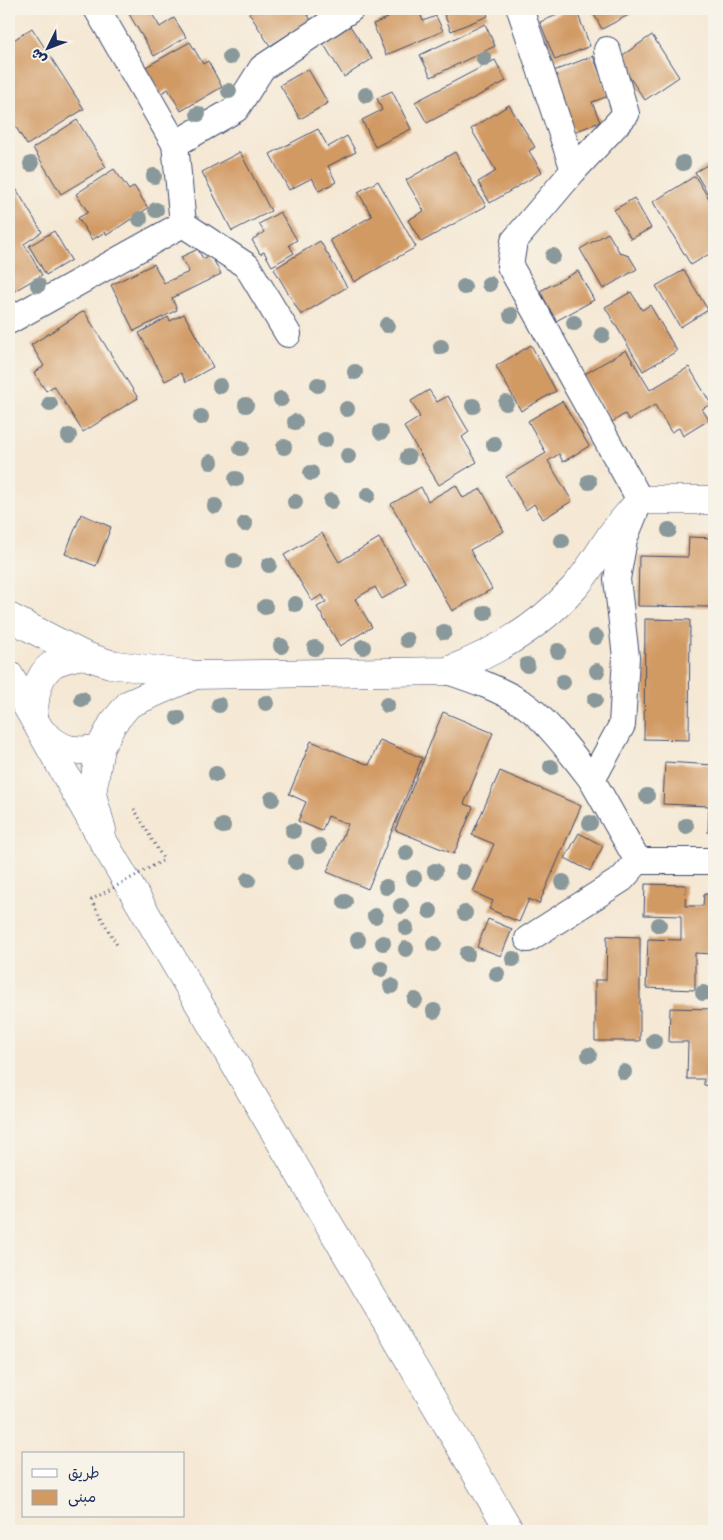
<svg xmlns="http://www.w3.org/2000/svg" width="723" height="1540" viewBox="0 0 723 1540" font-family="Mali,'Playpen Sans Arabic',sans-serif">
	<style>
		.building { fill: #d19a63 }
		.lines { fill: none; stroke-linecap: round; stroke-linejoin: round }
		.street-casing { stroke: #3c4b70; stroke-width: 28 }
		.secondary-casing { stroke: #3c4b70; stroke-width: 29 }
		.primary-casing { stroke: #3c4b70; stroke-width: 29 }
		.path { stroke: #3c4b70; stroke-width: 3; stroke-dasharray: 1 4; stroke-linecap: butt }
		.street { stroke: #fff; stroke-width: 26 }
		.secondary { stroke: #fff; stroke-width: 28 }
		.primary { stroke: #fff; stroke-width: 28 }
		.path-bridge { stroke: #3c4b70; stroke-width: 3; stroke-dasharray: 1 4; stroke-linecap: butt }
		.tree { fill: #89989a }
	</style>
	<rect width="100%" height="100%" fill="#f7f3e8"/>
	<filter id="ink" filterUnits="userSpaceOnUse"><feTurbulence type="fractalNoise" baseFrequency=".02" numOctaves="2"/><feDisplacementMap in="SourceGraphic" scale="10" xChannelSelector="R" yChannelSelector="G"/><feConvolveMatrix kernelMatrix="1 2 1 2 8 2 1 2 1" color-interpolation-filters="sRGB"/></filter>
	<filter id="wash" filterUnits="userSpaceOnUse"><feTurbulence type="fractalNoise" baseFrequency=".0096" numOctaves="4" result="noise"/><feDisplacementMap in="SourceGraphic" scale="20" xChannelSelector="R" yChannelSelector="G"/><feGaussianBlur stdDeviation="1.12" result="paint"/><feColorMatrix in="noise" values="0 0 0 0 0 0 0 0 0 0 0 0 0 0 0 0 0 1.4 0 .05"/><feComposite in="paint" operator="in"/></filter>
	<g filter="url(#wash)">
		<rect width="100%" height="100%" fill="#f5e8d4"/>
		<g id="blocks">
			<g class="building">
				<polygon points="126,9 149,9 160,27 174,18 186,37 154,56"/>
				<polygon points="257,9 304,9 311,20 270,46 249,13"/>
				<polygon points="384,9 406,9 407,11 418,9 423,21 436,16 443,31 386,55 373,24 388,18"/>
				<polygon points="442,9 485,9 488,16 451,31"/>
				<polygon points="572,9 576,9 590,46 555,60 540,22"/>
				<polygon points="591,9 637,9 638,10 602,29"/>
				<polygon points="485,24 495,46 431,77 420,55"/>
				<polygon points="350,26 372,59 344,77 323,43"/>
				<polygon points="32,28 84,109 27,145 9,116 9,43"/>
				<polygon points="652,35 679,77 645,100 617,59"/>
				<polygon points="190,42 203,64 208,61 222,87 181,111 168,89 160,94 144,68"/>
				<polygon points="593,56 609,96 592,102 600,122 574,132 551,72"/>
				<polygon points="495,60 506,81 427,123 415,102"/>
				<polygon points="308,69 328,103 300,119 280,85"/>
				<polygon points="392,91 411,129 375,147 362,120 382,110 377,98"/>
				<polygon points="509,105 535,147 529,151 542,172 490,203 478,182 496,171 471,129"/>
				<polygon points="77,120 106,167 61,194 33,148"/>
				<polygon points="318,129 328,147 347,136 356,152 328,166 336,182 319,191 312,178 289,190 270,154"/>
				<polygon points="240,152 271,211 232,231 202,172"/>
				<polygon points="455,152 486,206 421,242 408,220 424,211 406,180"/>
				<polygon points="714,161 714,204 695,172"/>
				<polygon points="114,169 129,190 134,186 148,208 107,235 105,232 92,240 78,218 88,212 76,194"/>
				<polygon points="695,176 714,207 714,251 691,265 653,202"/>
				<polygon points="9,177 42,232 24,244 42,275 9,294"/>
				<polygon points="378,181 416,247 354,282 330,240 372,216 358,192"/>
				<polygon points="634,198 651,228 631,239 614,210"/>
				<polygon points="280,212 297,240 289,245 294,253 272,266 264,252 260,254 252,240 264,232 259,224"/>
				<polygon points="54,231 71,260 46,275 29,246"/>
				<polygon points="608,233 620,253 629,256 637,269 603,289 580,249"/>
				<polygon points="320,241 347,287 301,315 274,269"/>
				<polygon points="198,249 203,259 211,255 221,274 172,298 177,310 134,331 111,285 154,264 164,283 189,272 181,257"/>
				<polygon points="684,270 708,310 680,327 656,286"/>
				<polygon points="578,271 594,300 556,321 540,291"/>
				<polygon points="631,292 642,310 650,305 677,351 643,371 605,307"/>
				<polygon points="84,311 138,398 83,432 54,386 46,391 34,373 44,366 31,345"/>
				<polygon points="184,314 213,367 186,382 181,373 165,381 139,333 168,317 170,321"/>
				<polygon points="531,345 556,391 521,411 496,366"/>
				<polygon points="626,350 650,390 689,367 711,404 702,409 709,420 683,436 679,428 671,432 655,405 629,420 625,414 612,422 583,375"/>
				<polygon points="429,390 437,402 448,396 469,432 462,437 477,462 439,485 404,427 420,417 411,401"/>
				<polygon points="562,401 589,446 563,462 559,454 548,461 572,501 543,519 534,504 526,510 506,477 546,453 528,421"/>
				<polygon points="456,485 463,498 481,489 504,531 470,550 492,589 452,611 391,504 421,487 428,501"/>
				<polygon points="81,514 111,527 96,566 65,554"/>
				<polygon points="322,533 339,562 379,538 407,584 382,599 375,587 355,599 372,627 340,646 317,607 326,602 322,595 312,601 284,555"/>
				<polygon points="689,537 714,538 714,607 638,606 639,556 688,557"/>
				<polygon points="645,619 690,620 689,740 644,739"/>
				<polygon points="443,712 493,733 464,804 473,807 454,854 395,830"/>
				<polygon points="380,740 422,758 368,889 327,872 348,824 328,816 322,831 298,821 306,802 289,794 311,741 369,765"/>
				<polygon points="665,762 714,765 714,833 708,833 709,806 663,804"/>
				<polygon points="500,771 581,806 539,904 529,899 519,922 489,909 493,901 473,892 494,844 472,835"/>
				<polygon points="579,833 603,846 590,871 565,858"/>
				<polygon points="645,884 686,885 685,906 703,906 704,894 714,895 714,954 695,953 695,990 646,988 648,939 681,940 681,916 644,915"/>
				<polygon points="488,919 512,929 501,956 477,947"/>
				<polygon points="607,936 640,937 640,1041 595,1041 595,980 606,980"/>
				<polygon points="670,1008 714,1009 714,1086 704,1085 704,1079 687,1079 688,1042 669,1042"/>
			</g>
		</g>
	</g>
	<g filter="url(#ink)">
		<use href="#blocks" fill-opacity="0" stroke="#3c4b70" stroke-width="1"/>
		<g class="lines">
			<g class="street-casing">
				<g id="street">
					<polyline points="97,9 175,144 183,224 247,266 288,334"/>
					<polyline points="520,9 574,170"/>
					<polyline points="175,144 236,109 262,68 351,9"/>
					<polyline points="9,321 183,224"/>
					<path d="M447,671c28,9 53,18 78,34 22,15 50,53 67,75"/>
					<polyline points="638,861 714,861"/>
					<polyline points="528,939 622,879 638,861 592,780 622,725 626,657 617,579 624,539 640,500 510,266 514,241 574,170 626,114 607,50"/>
				</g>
			</g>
			<g class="secondary-casing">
				<g id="secondary">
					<path d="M9,617l74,38 27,9 83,11 254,-4c48,-18 92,-44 127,-83 14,-16 25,-35 37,-53 9,-12 20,-24 29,-35h74"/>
					<path d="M34,718c0,-19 2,-42 19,-54 8,-5 21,-7 30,-9"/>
					<path d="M43,733c20,18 30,20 57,15"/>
					<polyline points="102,830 92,794 100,748 113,723 129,704 193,676"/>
				</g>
			</g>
			<g class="primary-casing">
				<polyline id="primary" points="9,675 106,846 510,1531"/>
			</g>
			<g class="path">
				<polyline points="134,809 164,860"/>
				<polyline points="91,900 117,945"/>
			</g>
			<use href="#street" class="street"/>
			<use href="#secondary" class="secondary"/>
			<use href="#primary" class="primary"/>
			<polyline class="path-bridge" points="91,900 164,860"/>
		</g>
		<g class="tree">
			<circle cx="230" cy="57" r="8"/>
			<circle cx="484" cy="59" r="8"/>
			<circle cx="229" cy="91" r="8"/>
			<circle cx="366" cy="95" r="8"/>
			<circle cx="198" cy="114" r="8"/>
			<circle cx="683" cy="163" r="8"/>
			<circle cx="31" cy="164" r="8"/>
			<circle cx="154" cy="176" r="8"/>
			<circle cx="156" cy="210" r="8"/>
			<circle cx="140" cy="219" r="8"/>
			<circle cx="553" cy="256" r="8"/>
			<circle cx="489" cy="284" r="8"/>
			<circle cx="38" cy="285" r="8"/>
			<circle cx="464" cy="287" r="8"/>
			<circle cx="511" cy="315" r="8"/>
			<circle cx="574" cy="323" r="8"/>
			<circle cx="387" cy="325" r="8"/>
			<circle cx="602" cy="335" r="8"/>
			<circle cx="441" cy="347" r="8"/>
			<circle cx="355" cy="372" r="8"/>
			<circle cx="318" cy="385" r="8"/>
			<circle cx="220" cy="386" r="8"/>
			<circle cx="281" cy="399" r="8"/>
			<circle cx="506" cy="403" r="8"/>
			<circle cx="50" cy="404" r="8"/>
			<circle cx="246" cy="405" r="8"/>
			<circle cx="473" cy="406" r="8"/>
			<circle cx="347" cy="409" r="8"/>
			<circle cx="201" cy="417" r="8"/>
			<circle cx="295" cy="422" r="8"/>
			<circle cx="381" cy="432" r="8"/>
			<circle cx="69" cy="436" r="8"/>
			<circle cx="325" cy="440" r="8"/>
			<circle cx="494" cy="444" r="8"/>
			<circle cx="284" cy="447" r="8"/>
			<circle cx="241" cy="448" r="8"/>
			<circle cx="348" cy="456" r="8"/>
			<circle cx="408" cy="457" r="8"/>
			<circle cx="211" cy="462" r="8"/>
			<circle cx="311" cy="473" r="8"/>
			<circle cx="236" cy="479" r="8"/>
			<circle cx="589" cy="482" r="8"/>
			<circle cx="368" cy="495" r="8"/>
			<circle cx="331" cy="501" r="8"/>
			<circle cx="295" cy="502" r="8"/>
			<circle cx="215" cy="506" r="8"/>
			<circle cx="245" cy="524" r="8"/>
			<circle cx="669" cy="530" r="8"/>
			<circle cx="562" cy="541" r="8"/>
			<circle cx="234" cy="561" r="8"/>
			<circle cx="269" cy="565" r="8"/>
			<circle cx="295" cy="604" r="8"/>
			<circle cx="265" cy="607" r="8"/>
			<circle cx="485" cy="613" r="8"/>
			<circle cx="444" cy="632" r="8"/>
			<circle cx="596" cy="637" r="8"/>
			<circle cx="407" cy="640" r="8"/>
			<circle cx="281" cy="646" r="8"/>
			<circle cx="363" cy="647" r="8"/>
			<circle cx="315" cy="648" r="8"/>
			<circle cx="558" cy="651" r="8"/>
			<circle cx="527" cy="665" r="8"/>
			<circle cx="597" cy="671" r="8"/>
			<circle cx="563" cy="682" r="8"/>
			<circle cx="82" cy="699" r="8"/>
			<circle cx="595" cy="700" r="8"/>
			<circle cx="266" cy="703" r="8"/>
			<circle cx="219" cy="705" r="8"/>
			<circle cx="387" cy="705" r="8"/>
			<circle cx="178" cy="718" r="8"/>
			<circle cx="551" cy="767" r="8"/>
			<circle cx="216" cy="774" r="8"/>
			<circle cx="647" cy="796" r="8"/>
			<circle cx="272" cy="799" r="8"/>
			<circle cx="590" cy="823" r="8"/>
			<circle cx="223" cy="826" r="8"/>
			<circle cx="686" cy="826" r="8"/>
			<circle cx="293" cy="831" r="8"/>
			<circle cx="319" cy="846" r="8"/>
			<circle cx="406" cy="853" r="8"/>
			<circle cx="296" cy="862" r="8"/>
			<circle cx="435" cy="871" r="8"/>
			<circle cx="463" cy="872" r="8"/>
			<circle cx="414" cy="878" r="8"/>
			<circle cx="248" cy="880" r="8"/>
			<circle cx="563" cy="882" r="8"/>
			<circle cx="386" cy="887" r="8"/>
			<circle cx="345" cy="902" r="8"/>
			<circle cx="401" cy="906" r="8"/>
			<circle cx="430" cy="911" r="8"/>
			<circle cx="465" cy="913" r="8"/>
			<circle cx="375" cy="916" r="8"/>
			<circle cx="659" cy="925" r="8"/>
			<circle cx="406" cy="928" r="8"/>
			<circle cx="358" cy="940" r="8"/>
			<circle cx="383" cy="943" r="8"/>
			<circle cx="434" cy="944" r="8"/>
			<circle cx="406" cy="949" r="8"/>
			<circle cx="467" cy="954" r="8"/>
			<circle cx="513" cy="959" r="8"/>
			<circle cx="381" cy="969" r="8"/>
			<circle cx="497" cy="974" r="8"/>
			<circle cx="391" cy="986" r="8"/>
			<circle cx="703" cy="993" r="8"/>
			<circle cx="415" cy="1000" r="8"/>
			<circle cx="434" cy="1011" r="8"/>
			<circle cx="654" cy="1041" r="8"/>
			<circle cx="589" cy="1055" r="8"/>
			<circle cx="624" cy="1072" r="8"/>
		</g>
	</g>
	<rect width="723" height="1540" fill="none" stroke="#f7f3e8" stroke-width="30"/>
	<rect x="22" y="1452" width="162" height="65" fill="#f7f3e8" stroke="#9fa5b1"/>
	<rect x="32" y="1469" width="25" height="8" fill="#ffffff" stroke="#9fa5b1"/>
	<text x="68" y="1478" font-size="15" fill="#1b2f5e">طريق</text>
	<rect x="32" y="1490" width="25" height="15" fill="#d19a63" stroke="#9fa5b1"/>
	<text x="68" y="1502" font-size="15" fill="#1b2f5e">مبنى</text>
	<g transform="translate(48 48) rotate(228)" stroke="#f7f3e8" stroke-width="4" paint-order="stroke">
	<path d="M0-4L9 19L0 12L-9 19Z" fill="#1b2f5e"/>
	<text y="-8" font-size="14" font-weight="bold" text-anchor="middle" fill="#1b2f5e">ش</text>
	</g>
</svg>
